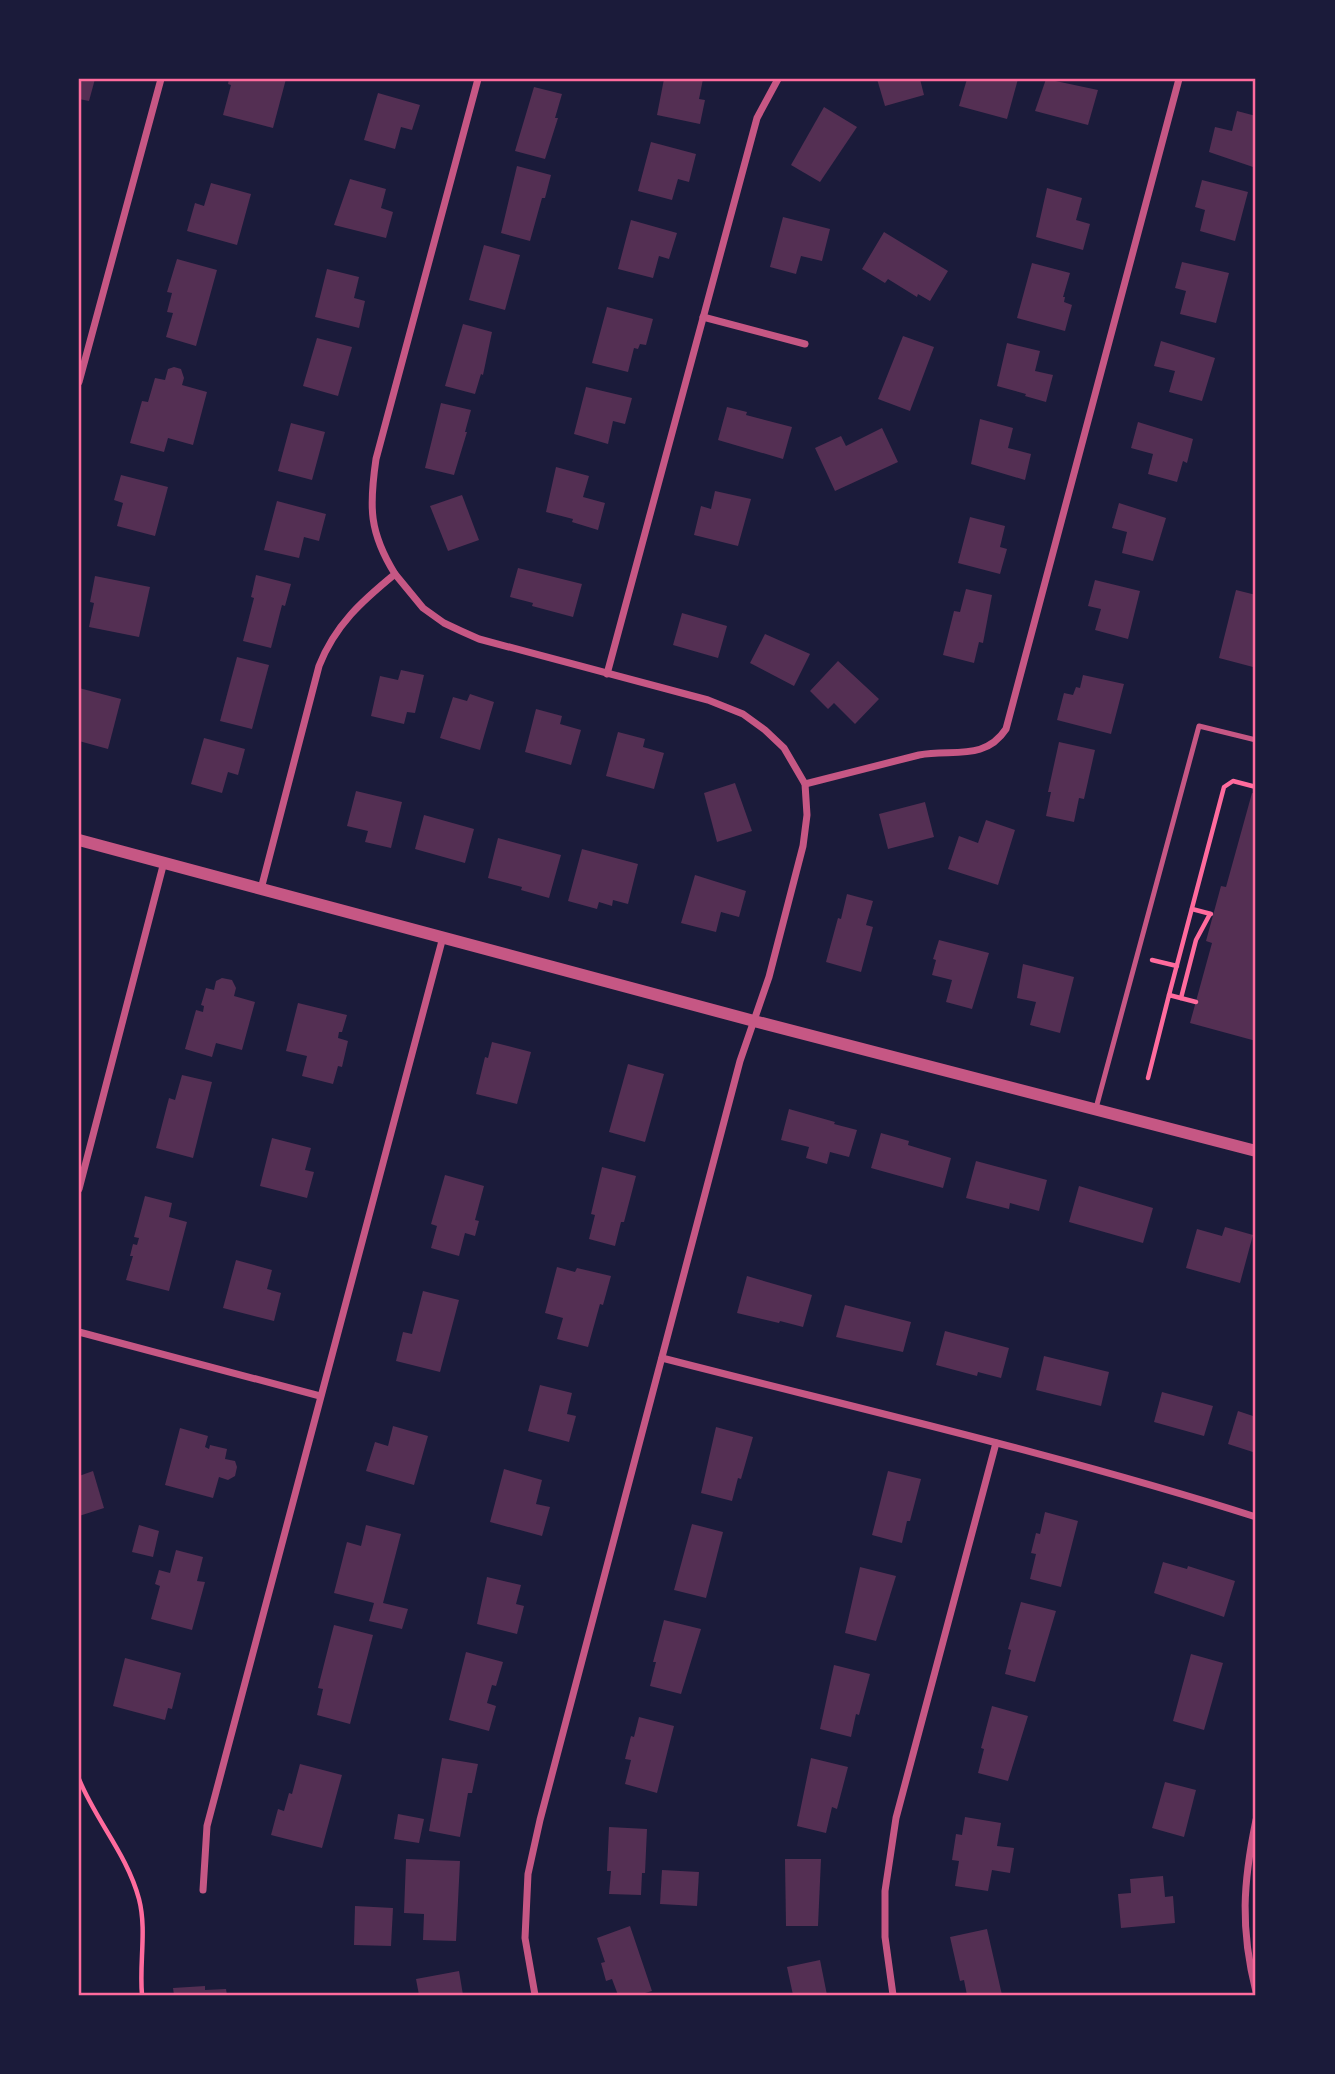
<svg xmlns="http://www.w3.org/2000/svg" width="1335" height="2074" viewBox="0 0 1335 2074" font-family="'Noto Serif',serif">
	<style>
		.building { fill: #542f53 }
		.lines { fill: none; stroke-linecap: round; stroke-linejoin: round }
		.path { stroke: #ff6b9d; stroke-width: 4.5 }
		.service { stroke: #c65784; stroke-width: 5 }
		.minor { stroke: #c65784; stroke-width: 7 }
		.tertiary { stroke: #c65784; stroke-width: 12 }
		.neatline { fill: none; stroke: #ff6b9d; stroke-width: 2.5 }
	</style>
	<rect width="100%" height="100%" fill="#1b1b3a"/>
	<g class="building">
		<polygon points="79,79 95,79 89,101 79,99"/>
		<polygon points="229,79 286,79 273,128 223,115 231,85 228,84"/>
		<polygon points="664,79 703,79 699,99 705,100 700,124 657,115"/>
		<polygon points="877,79 920,79 924,95 885,106"/>
		<polygon points="967,79 1018,79 1007,119 959,106"/>
		<polygon points="1046,79 1098,90 1088,125 1035,111"/>
		<polygon points="534,87 562,94 555,118 558,118 545,159 515,151"/>
		<polygon points="378,93 420,105 412,130 401,127 395,149 364,140"/>
		<polygon points="824,107 857,127 820,182 791,165"/>
		<polygon points="1237,111 1256,116 1256,168 1209,152 1215,127 1232,131"/>
		<polygon points="651,142 696,154 689,182 678,179 672,200 638,191"/>
		<polygon points="517,166 551,175 545,198 542,198 530,241 501,233"/>
		<polygon points="350,179 386,189 381,208 393,212 386,238 334,225"/>
		<polygon points="1202,180 1248,192 1235,241 1200,231 1205,210 1195,207"/>
		<polygon points="211,183 251,194 237,245 187,231 195,203 204,206"/>
		<polygon points="1047,188 1082,198 1076,220 1090,224 1083,250 1036,237"/>
		<polygon points="783,217 830,229 822,261 801,256 796,274 770,267"/>
		<polygon points="631,220 677,233 669,259 659,256 653,278 618,269"/>
		<polygon points="884,232 948,271 930,301 918,294 917,297 888,279 885,283 862,269"/>
		<polygon points="484,245 520,255 505,310 469,300"/>
		<polygon points="177,259 217,270 196,346 166,337 173,313 167,312 172,293 167,292"/>
		<polygon points="1182,262 1229,273 1216,323 1180,314 1186,291 1175,288"/>
		<polygon points="1032,263 1070,273 1063,297 1065,297 1064,302 1072,305 1065,331 1017,318"/>
		<polygon points="327,269 359,277 354,298 365,301 359,328 315,317"/>
		<polygon points="607,307 653,319 646,345 640,344 638,349 634,348 628,372 592,363"/>
		<polygon points="463,324 492,332 483,375 481,374 475,394 445,386"/>
		<polygon points="903,336 934,347 910,411 878,399"/>
		<polygon points="317,338 352,347 338,396 303,386"/>
		<polygon points="1161,341 1215,358 1202,401 1169,392 1175,371 1154,366"/>
		<polygon points="1007,343 1040,351 1035,371 1053,375 1046,402 1025,396 1026,394 997,386"/>
		<polygon points="174,367 181,369 184,378 182,385 207,392 193,445 168,438 164,452 130,443 142,401 148,402 155,378 165,380 168,369"/>
		<polygon points="586,387 632,398 625,424 613,421 608,444 574,434"/>
		<polygon points="441,403 471,410 465,432 467,432 454,475 425,468"/>
		<polygon points="727,407 747,412 746,415 792,427 783,459 718,440"/>
		<polygon points="980,419 1013,428 1008,448 1031,454 1025,480 971,464"/>
		<polygon points="1138,422 1193,439 1187,463 1183,461 1177,482 1148,474 1153,454 1131,448"/>
		<polygon points="291,423 325,432 312,480 278,471"/>
		<polygon points="882,428 898,462 835,491 815,448 841,436 846,446"/>
		<polygon points="556,467 589,476 583,497 605,503 598,530 572,522 573,519 546,512"/>
		<polygon points="121,475 168,487 155,536 117,526 123,503 114,500"/>
		<polygon points="715,491 751,499 738,546 694,535 701,506 711,509"/>
		<polygon points="462,495 479,540 448,551 430,506"/>
		<polygon points="277,501 326,514 319,541 304,537 299,558 264,550"/>
		<polygon points="1119,503 1166,518 1153,561 1122,553 1127,532 1112,528"/>
		<polygon points="970,517 1005,526 1000,547 1007,549 1000,574 958,563"/>
		<polygon points="518,568 582,584 573,617 532,606 533,603 510,597"/>
		<polygon points="256,575 291,584 285,606 282,605 271,648 243,641 254,598 251,597"/>
		<polygon points="95,576 150,587 139,637 89,627 94,603 90,602"/>
		<polygon points="1095,580 1140,591 1128,639 1095,630 1101,609 1088,606"/>
		<polygon points="966,589 992,595 983,643 979,642 974,663 943,655 954,611 960,612"/>
		<polygon points="1236,590 1256,595 1256,654 1253,667 1219,658"/>
		<polygon points="682,613 727,626 718,658 673,645"/>
		<polygon points="765,634 810,654 794,686 750,663"/>
		<polygon points="237,657 269,665 252,729 220,721"/>
		<polygon points="838,661 879,699 855,724 834,703 828,709 810,691"/>
		<polygon points="401,670 424,675 415,713 407,712 404,724 371,716 380,676 398,680"/>
		<polygon points="1083,675 1124,684 1111,734 1057,720 1064,693 1073,695 1076,687 1080,688"/>
		<polygon points="79,688 121,699 108,749 79,741"/>
		<polygon points="470,694 494,702 480,750 440,738 453,697 467,701"/>
		<polygon points="536,709 562,716 560,724 581,730 571,765 525,752"/>
		<polygon points="618,732 645,739 643,747 664,753 654,789 606,776"/>
		<polygon points="204,738 245,749 238,775 228,772 222,793 191,784"/>
		<polygon points="1059,742 1095,750 1084,799 1079,798 1074,822 1046,816 1051,792 1048,792"/>
		<polygon points="735,783 752,831 717,842 704,793"/>
		<polygon points="356,791 402,802 391,848 365,842 368,831 347,826"/>
		<polygon points="1252,793 1256,794 1256,1041 1190,1023 1212,943 1206,941 1221,886 1226,887"/>
		<polygon points="925,802 934,837 888,849 879,814"/>
		<polygon points="424,815 474,829 465,863 415,849"/>
		<polygon points="986,820 1015,830 998,885 948,869 959,836 978,843"/>
		<polygon points="498,838 561,855 549,898 521,890 522,887 488,878"/>
		<polygon points="582,849 638,864 628,904 613,900 612,906 599,902 597,909 568,901"/>
		<polygon points="695,875 746,891 739,917 721,912 716,932 681,923"/>
		<polygon points="847,894 873,901 866,925 873,927 861,972 826,962 838,918 841,919"/>
		<polygon points="939,940 989,953 972,1009 946,1002 952,980 932,975 936,960 933,959"/>
		<polygon points="1023,964 1074,977 1060,1033 1030,1025 1036,1002 1017,998"/>
		<polygon points="222,978 232,980 236,988 234,996 255,1002 242,1050 216,1043 212,1057 185,1049 196,1010 203,1012 204,1006 201,1005 206,988 214,990 216,981"/>
		<polygon points="298,1003 347,1015 342,1032 339,1032 338,1038 348,1041 342,1067 338,1066 333,1084 302,1076 307,1056 286,1051"/>
		<polygon points="492,1042 531,1052 517,1104 476,1094 485,1057 488,1058"/>
		<polygon points="628,1064 664,1074 645,1142 609,1132"/>
		<polygon points="182,1075 212,1082 193,1158 156,1148 169,1098 175,1100"/>
		<polygon points="789,1109 835,1122 834,1124 857,1130 849,1157 830,1152 827,1164 806,1158 809,1147 781,1140"/>
		<polygon points="881,1133 909,1141 908,1145 951,1158 943,1188 871,1168"/>
		<polygon points="272,1138 311,1148 305,1170 314,1172 307,1198 260,1186"/>
		<polygon points="976,1161 1047,1180 1039,1211 1010,1203 1009,1209 966,1198"/>
		<polygon points="602,1167 636,1176 624,1222 621,1222 615,1246 589,1239 595,1215 591,1214"/>
		<polygon points="445,1175 484,1186 475,1220 479,1221 475,1236 465,1233 459,1256 431,1248 437,1226 431,1224"/>
		<polygon points="1079,1186 1153,1208 1143,1243 1069,1222"/>
		<polygon points="145,1196 172,1203 169,1217 187,1222 169,1291 126,1280 133,1256 130,1256 133,1244 137,1245 139,1238 134,1237"/>
		<polygon points="1225,1227 1253,1235 1240,1283 1186,1268 1197,1229 1222,1236"/>
		<polygon points="236,1260 272,1270 267,1289 281,1293 274,1321 223,1308"/>
		<polygon points="557,1267 575,1272 577,1268 611,1276 603,1305 600,1304 588,1347 557,1339 563,1318 545,1313"/>
		<polygon points="747,1276 812,1295 803,1327 780,1321 779,1323 737,1313"/>
		<polygon points="423,1291 459,1300 440,1372 396,1361 403,1332 412,1334"/>
		<polygon points="845,1305 911,1322 903,1352 836,1337"/>
		<polygon points="945,1331 1009,1348 1001,1378 978,1372 977,1376 936,1365"/>
		<polygon points="1044,1356 1109,1372 1101,1406 1036,1390"/>
		<polygon points="540,1385 572,1393 567,1414 576,1416 569,1442 528,1431"/>
		<polygon points="1162,1392 1213,1406 1204,1436 1154,1422"/>
		<polygon points="1238,1411 1256,1417 1256,1453 1228,1444"/>
		<polygon points="393,1426 428,1436 414,1485 366,1471 375,1442 388,1446"/>
		<polygon points="716,1427 753,1437 741,1479 738,1478 732,1501 701,1493"/>
		<polygon points="180,1428 208,1436 205,1447 209,1449 210,1445 227,1449 225,1459 235,1461 237,1467 235,1476 228,1480 219,1477 213,1498 165,1485"/>
		<polygon points="504,1469 542,1480 536,1504 550,1507 542,1536 490,1522"/>
		<polygon points="93,1471 104,1508 79,1516 79,1476"/>
		<polygon points="888,1471 921,1479 910,1521 907,1521 902,1543 872,1535"/>
		<polygon points="1045,1512 1078,1521 1061,1587 1030,1579 1036,1554 1031,1553 1036,1533 1040,1534"/>
		<polygon points="692,1524 723,1532 706,1598 674,1590"/>
		<polygon points="139,1525 159,1531 153,1557 132,1552"/>
		<polygon points="366,1525 401,1534 383,1603 408,1609 402,1629 369,1621 374,1603 334,1593 347,1542 361,1546"/>
		<polygon points="176,1550 203,1557 197,1581 205,1582 192,1630 151,1619 160,1586 155,1584 159,1570 170,1573"/>
		<polygon points="1163,1562 1187,1569 1188,1566 1235,1581 1224,1617 1154,1593"/>
		<polygon points="860,1567 896,1576 876,1641 845,1633"/>
		<polygon points="487,1577 521,1585 516,1604 524,1606 517,1634 477,1624"/>
		<polygon points="1021,1602 1056,1611 1035,1682 1005,1674 1011,1650 1008,1649"/>
		<polygon points="664,1620 701,1629 681,1694 650,1686 656,1662 653,1662"/>
		<polygon points="334,1625 373,1635 350,1724 317,1715 323,1689 318,1688"/>
		<polygon points="466,1652 503,1662 496,1686 492,1685 487,1703 496,1706 489,1731 449,1720"/>
		<polygon points="1191,1654 1223,1663 1204,1730 1173,1721"/>
		<polygon points="125,1658 181,1673 172,1709 168,1708 165,1720 113,1706"/>
		<polygon points="834,1665 870,1674 859,1715 856,1714 851,1737 820,1729"/>
		<polygon points="992,1706 1028,1716 1008,1781 978,1773 984,1749 981,1748"/>
		<polygon points="639,1717 674,1726 657,1793 625,1784 631,1760 625,1759 631,1736 634,1737"/>
		<polygon points="442,1758 478,1764 472,1793 468,1793 460,1837 429,1831"/>
		<polygon points="811,1758 848,1767 837,1809 832,1807 826,1833 797,1826"/>
		<polygon points="300,1764 342,1775 322,1848 271,1835 278,1809 284,1811 289,1793 292,1794"/>
		<polygon points="1165,1782 1196,1790 1184,1837 1152,1828"/>
		<polygon points="398,1814 424,1819 419,1843 394,1839"/>
		<polygon points="965,1817 1001,1823 997,1846 1014,1848 1010,1873 992,1870 988,1891 955,1886 959,1861 952,1860 956,1834 962,1835"/>
		<polygon points="609,1827 647,1829 645,1873 642,1873 641,1895 609,1894 611,1871 607,1871"/>
		<polygon points="406,1859 460,1861 456,1941 423,1940 424,1914 404,1913"/>
		<polygon points="785,1859 821,1859 818,1926 786,1926"/>
		<polygon points="662,1870 699,1872 697,1906 660,1904"/>
		<polygon points="1163,1876 1165,1897 1173,1896 1175,1923 1121,1928 1118,1894 1131,1893 1130,1879"/>
		<polygon points="355,1906 393,1908 391,1946 354,1945"/>
		<polygon points="630,1926 652,1991 638,1995 618,1995 612,1979 606,1981 601,1963 605,1962 597,1938"/>
		<polygon points="987,1929 1002,1995 967,1995 964,1980 960,1981 950,1937"/>
		<polygon points="820,1960 827,1995 793,1995 787,1967"/>
		<polygon points="459,1971 463,1995 419,1995 416,1979"/>
		<polygon points="205,1986 205,1990 226,1989 227,1995 174,1995 173,1988"/>
	</g>
	<g class="lines">
		<g class="path">
			<polyline points="1192,909 1211,914"/>
			<polyline points="1152,960 1177,966"/>
			<polyline points="1169,995 1224,787 1233,781 1256,787"/>
			<polyline points="1181,998 1196,940 1210,914"/>
			<polyline points="1148,1078 1169,995 1196,1002"/>
			<path d="M79,1779c17,42 48,75 60,120 8,31 0,64 3,96"/>
		</g>
		<polyline class="service" points="1096,1108 1199,726 1256,740"/>
		<g class="minor">
			<polyline points="703,317 805,344"/>
			<polyline points="79,382 161,79"/>
			<polyline points="395,574 423,608 444,623 461,631 479,639 708,700 743,714 765,730 784,748 805,784 807,815 803,846 769,977 740,1061 540,1820 528,1874 525,1938 535,1995"/>
			<polyline points="607,674 757,118 778,79"/>
			<path d="M805,784l114,-29c34,-6 66,6 87,-26l173,-650"/>
			<path d="M261,889l58,-223c16,-41 43,-65 76,-92 -26,-42 -26,-67 -19,-115l102,-380"/>
			<polyline points="79,1189 164,862"/>
			<polyline points="79,1332 320,1396"/>
			<path d="M662,1358c198,51 399,97 594,159"/>
			<path d="M1256,1820c-13,63 -16,108 0,172"/>
			<polyline points="203,1890 207,1826 443,937"/>
			<polyline points="893,1995 885,1937 885,1891 896,1818 996,1443"/>
		</g>
		<polyline class="tertiary" points="79,840 754,1021 1256,1151"/>
	</g>
	<rect width="1335" height="2074" fill="none" stroke="#1b1b3a" stroke-width="161"/>
	<rect x="80" y="80" width="1174" height="1914" class="neatline"/>
</svg>
